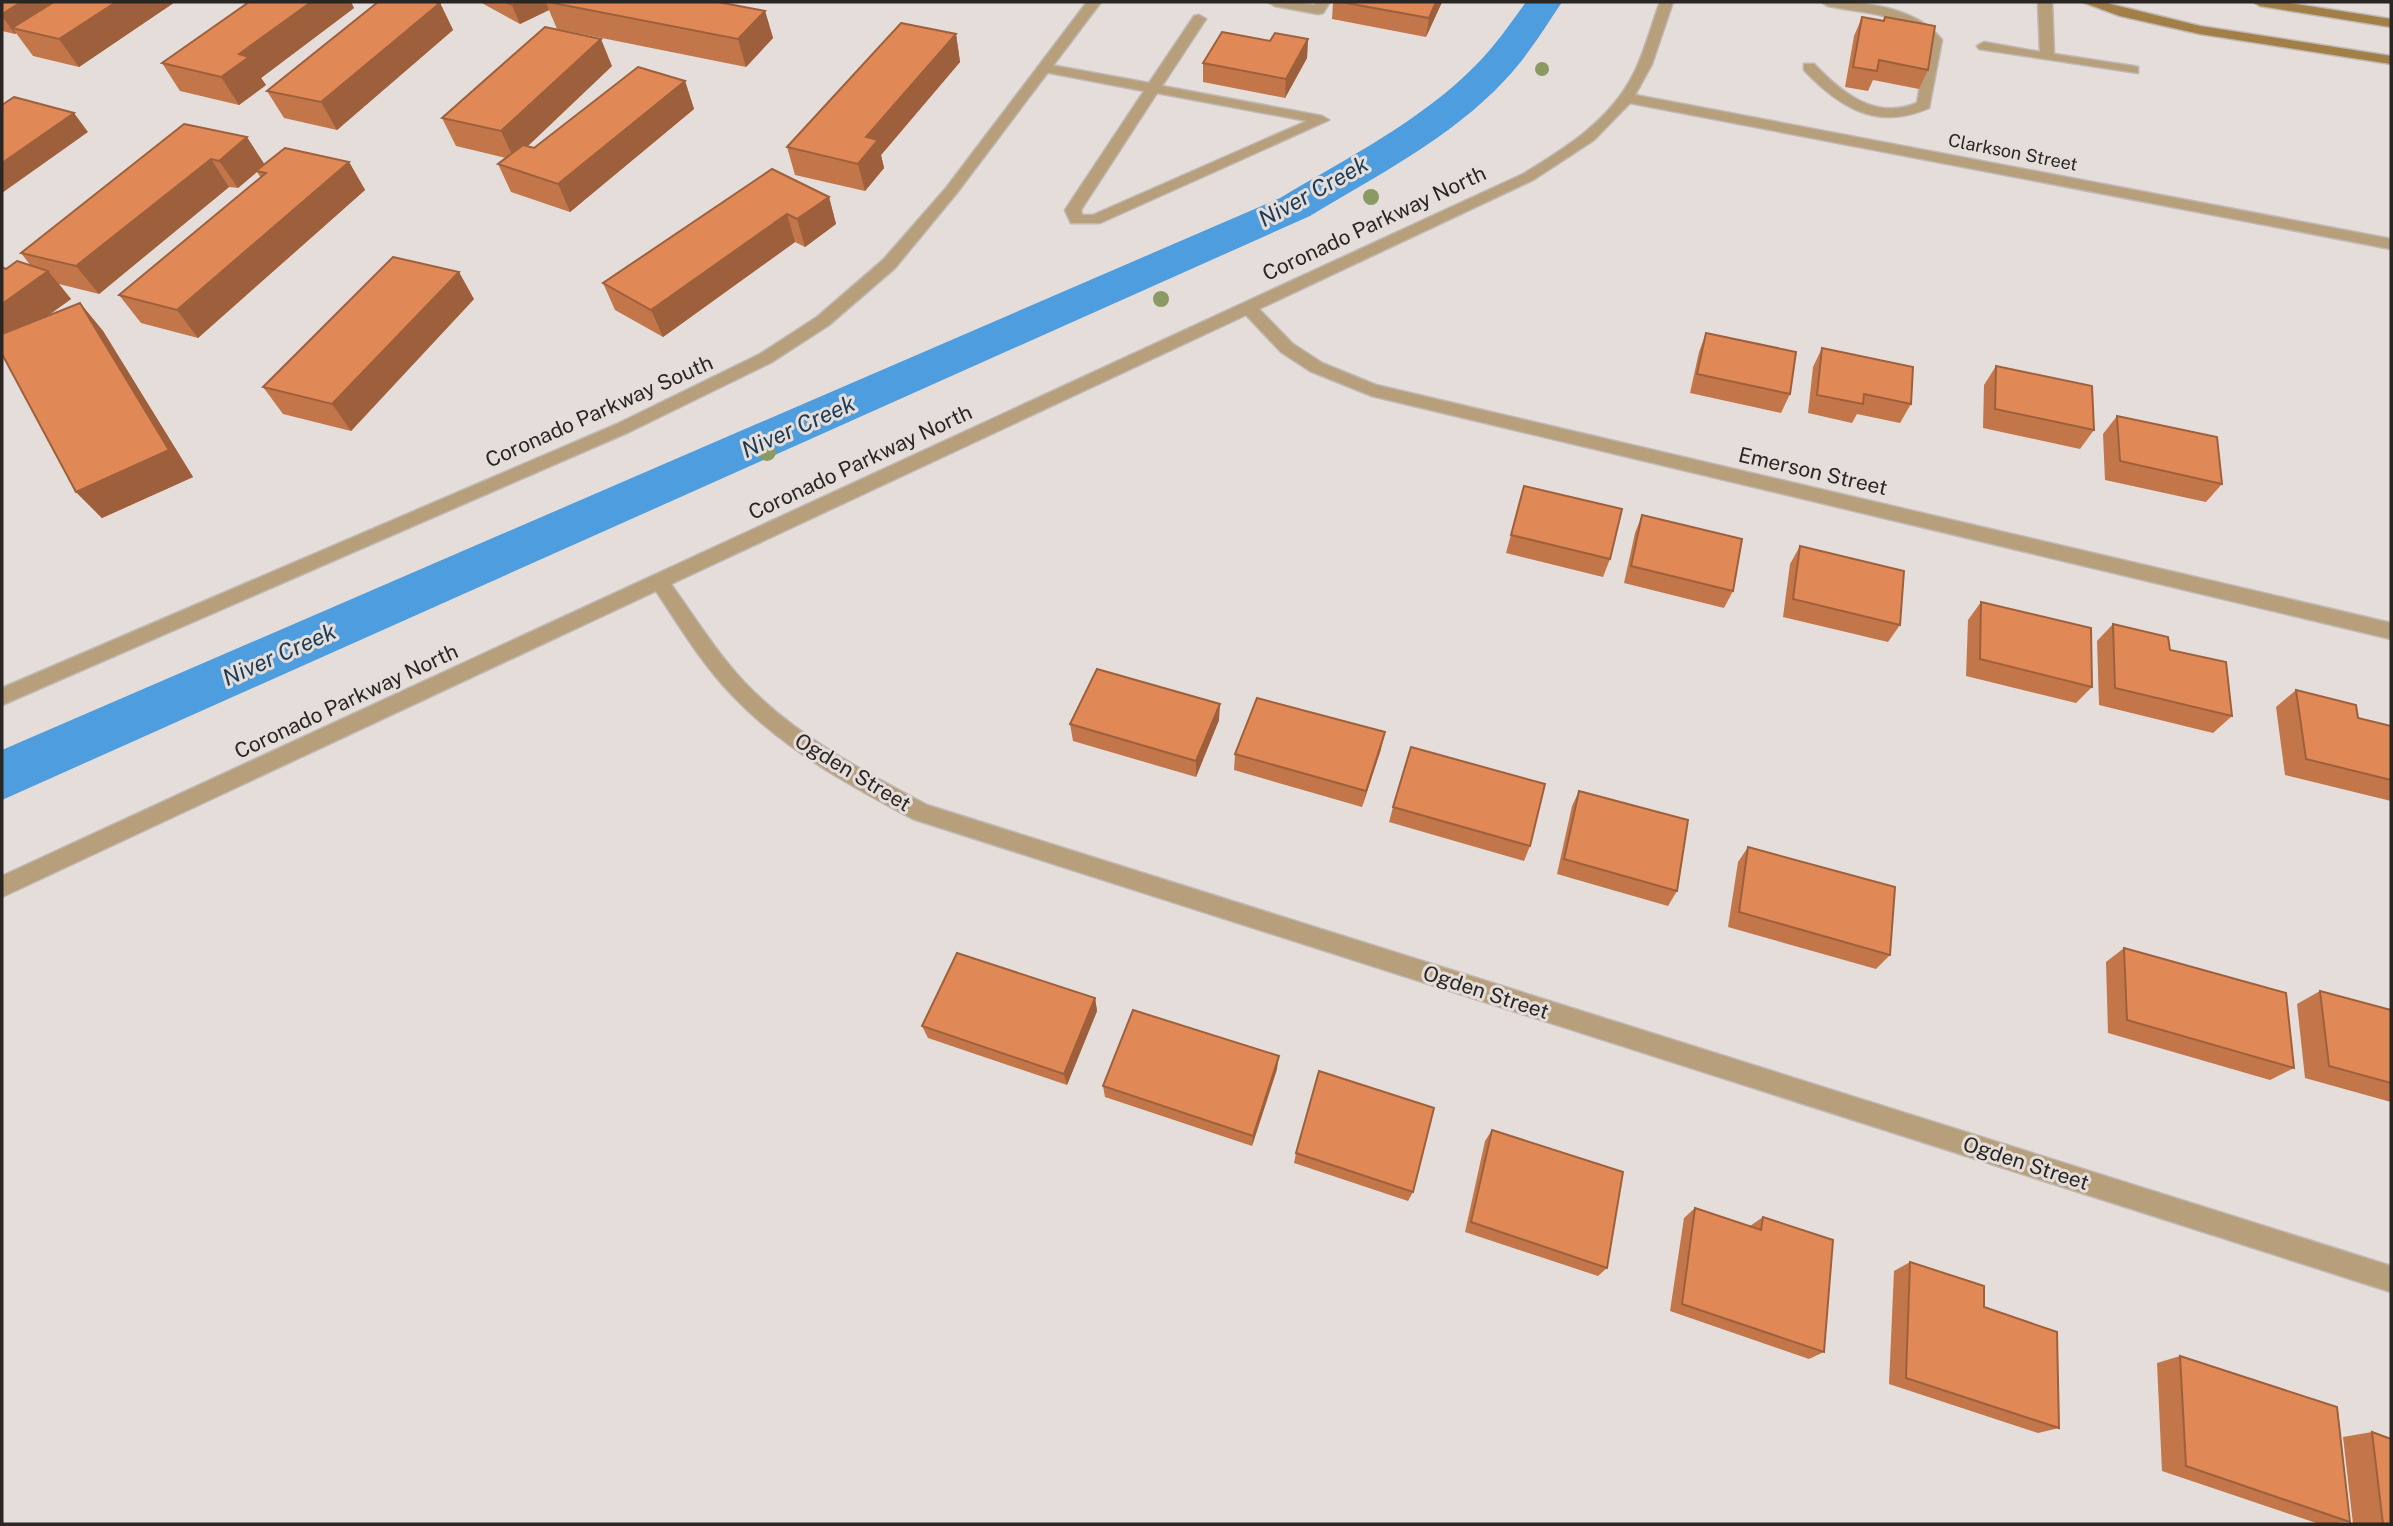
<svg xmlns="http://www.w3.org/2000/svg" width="2393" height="1526" viewBox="0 0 2393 1526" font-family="'Public Sans',sans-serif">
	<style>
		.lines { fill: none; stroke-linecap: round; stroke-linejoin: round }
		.canal { fill: #4e9ddf; fill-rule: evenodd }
		.service-casing { stroke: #bfb8b5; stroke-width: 3 }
		.minor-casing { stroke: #bfb8b5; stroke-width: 3 }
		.tertiary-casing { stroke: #bfb8b5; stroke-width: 3 }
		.secondary-casing { stroke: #bfb8b5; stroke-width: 3 }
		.service { fill: #b69f7a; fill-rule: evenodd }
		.minor { fill: #b69f7a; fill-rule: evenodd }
		.tertiary { fill: #b69f7a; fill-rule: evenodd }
		.secondary { fill: #a17f46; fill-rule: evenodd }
		.tree { fill: #8a9a62 }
		.wall { fill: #c2764a }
		.shaded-wall { fill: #9e603c }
		.building { fill: #e18956; stroke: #9e603c; stroke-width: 2 }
		.labels { text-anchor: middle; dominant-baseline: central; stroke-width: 6; stroke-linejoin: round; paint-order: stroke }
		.far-street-label { font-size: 18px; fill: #292624; stroke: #e5ddd9 }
		.street-label { font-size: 21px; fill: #292624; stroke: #e5ddd9 }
		.water-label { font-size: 23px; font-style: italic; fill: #1a3b57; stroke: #e5ddd9 }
	</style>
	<rect width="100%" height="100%" fill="#e5ddd9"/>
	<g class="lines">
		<path class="canal" d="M1526,2h36c-18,27 -35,55 -57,78 -54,58 -129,96 -195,136l-1308,584v-50l1278,-552c67,-40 141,-77 196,-133 19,-19 34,-41 50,-63z"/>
		<g class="service-casing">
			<g id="service">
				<polygon points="1268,2 1295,2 1314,5 1317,2 1330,2 1323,13 1318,14 1275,6"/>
				<path d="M1821,2c39,-2 96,5 121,38l-13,68c-52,23 -90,-1 -125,-38v-6h10c27,28 61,57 103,39l11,-63c-22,-27 -68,-27 -100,-34z"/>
				<polygon points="2038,2 2052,2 2054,54 2133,66 2138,67 2138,73 1979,49 1977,46 1984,42 2040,52"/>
				<path d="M1199,15l7,4 -44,67 160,30 7,4 -229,103h-29l-6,-13 79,-119 -99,-19 -7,-4 7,-4 104,19 45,-67zM1157,93l150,28 -214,94h-11l-1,-5z"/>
			</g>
		</g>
		<g class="minor-casing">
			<path id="minor" d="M1660,2h13l-21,62 -17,31 756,144v10l-761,-146 -36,37 -61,40 -274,129 34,35 29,19 54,22 1015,238v16l-1019,-243 -62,-25 -29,-19 -35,-37 -575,269c24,34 46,69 74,99 51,53 117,88 182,122l1464,461v26l-1478,-473c-64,-34 -130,-70 -181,-124 -30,-31 -52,-68 -76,-104l-654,306v-21l1521,-702c43,-26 88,-54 111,-101 11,-22 17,-47 26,-71z"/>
		</g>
		<g class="tertiary-casing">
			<polygon id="tertiary" points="1087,2 1101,2 956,194 895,268 829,325 772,362 629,432 2,705 2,688 617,424 760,354 817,317 883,260 946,188"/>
		</g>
		<g class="secondary-casing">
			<g id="secondary">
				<polygon points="2082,2 2102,2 2200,26 2391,56 2391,64 2200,34 2120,16"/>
				<polygon points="2253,2 2283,2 2391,19 2391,27 2260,6"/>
			</g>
		</g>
		<use href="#service" class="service"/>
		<use href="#minor" class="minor"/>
		<use href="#tertiary" class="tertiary"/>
		<use href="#secondary" class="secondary"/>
	</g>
	<g class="tree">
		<circle cx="1542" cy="69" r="7"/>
		<circle cx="1371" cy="197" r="8"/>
		<circle cx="1161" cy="299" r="8"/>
		<circle cx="767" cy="452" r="9"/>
	</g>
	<g class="wall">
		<polygon points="2,2 175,2 79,67 33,56 16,33 15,34 2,31"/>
		<polygon points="249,2 351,2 354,8 261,78 266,85 239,105 180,91 162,63"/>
		<polygon points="480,2 718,2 765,11 773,38 746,67 557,29 549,10 520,24"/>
		<polygon points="1333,2 1442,2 1426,37 1332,19"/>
		<polygon points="440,3 453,30 337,130 284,118 267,91"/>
		<polygon points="1862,17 1883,21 1885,17 1928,70 1919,89 1873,80 1868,91 1845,87 1854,36"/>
		<polygon points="956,34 960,62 881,155 884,168 865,191 795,175 787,147"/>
		<polygon points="1308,39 1307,58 1285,98 1203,82 1203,63 1270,41"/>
		<polygon points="612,66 528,146 534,148 685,81 694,109 570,212 511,192 498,164 506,158 456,146 442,118"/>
		<polygon points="184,124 264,165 349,162 365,190 198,338 141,323 119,295 261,178 257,172 238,188 229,187 99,294 59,284 71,299 47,316 80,303 103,331 193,477 102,518 76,492 6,269 31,266 21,253"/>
		<polygon points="829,197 836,224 805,247 795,242 663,337 615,310 603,283"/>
		<polygon points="474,299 351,431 283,414 263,387"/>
		<polygon points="1706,333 1790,394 1781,413 1690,393 1699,352"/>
		<polygon points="1822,348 1911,404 1900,423 1857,414 1852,423 1808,413 1813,367"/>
		<polygon points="1996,366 2094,430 2080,449 1983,428 1984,385"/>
		<polygon points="2117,416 2222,484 2206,502 2105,480 2103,434"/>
		<polygon points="1524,486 1610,559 1603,577 1506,553"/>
		<polygon points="1642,515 1733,591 1724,608 1624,583 1635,533"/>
		<polygon points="1800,546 1900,625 1888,642 1783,617 1790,564"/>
		<polygon points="1981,602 2092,687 2076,703 1966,676 1968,620"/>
		<polygon points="2113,624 2232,716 2213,733 2099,705 2097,641"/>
		<polygon points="2296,690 2358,718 2391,726 2391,801 2285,775 2276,707"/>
		<polygon points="1219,720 1196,777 1073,741 1070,724"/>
		<polygon points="1381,749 1362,807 1234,770 1235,754"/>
		<polygon points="1579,791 1677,891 1668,906 1557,874 1572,806"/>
		<polygon points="1393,807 1530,846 1524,861 1389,822"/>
		<polygon points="1748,847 1890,955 1876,969 1728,927 1738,862"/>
		<polygon points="2124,948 2294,1068 2270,1080 2108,1033 2106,962"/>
		<polygon points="2320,991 2391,1010 2391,1102 2305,1078 2297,1004"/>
		<polygon points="1095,998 1097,1011 1067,1085 928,1038 922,1026"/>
		<polygon points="1277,1069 1252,1146 1105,1097 1103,1086"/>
		<polygon points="1492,1130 1607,1268 1598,1276 1465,1232 1485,1141"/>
		<polygon points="1296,1153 1413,1192 1408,1201 1294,1163"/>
		<polygon points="1695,1208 1750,1226 1763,1217 1824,1352 1809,1359 1670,1311 1684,1218"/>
		<polygon points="1910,1262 1984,1307 2059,1428 2038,1433 1889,1384 1894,1271"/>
		<polygon points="2180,1356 2350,1522 2319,1524 2162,1471 2157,1363"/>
		<polygon points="2372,1432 2391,1524 2353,1524 2343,1437"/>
	</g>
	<g class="shaded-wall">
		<polygon points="21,2 64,2 12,28 16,33 15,34 2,16 2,14"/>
		<polygon points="116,2 175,2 79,67 59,39"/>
		<polygon points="311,2 351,2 354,8 261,78 266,85 239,105 221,77 239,54"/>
		<polygon points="519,2 546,2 549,10 520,24 512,5"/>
		<polygon points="1436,2 1442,2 1426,37 1429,18"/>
		<polygon points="440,3 453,30 337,130 321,102"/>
		<polygon points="765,11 773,38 746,67 738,39"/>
		<polygon points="956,34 960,62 881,155 884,168 865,191 858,164 866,137"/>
		<polygon points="601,39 612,66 514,159 501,131"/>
		<polygon points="1308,39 1307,58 1285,98 1286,79"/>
		<polygon points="685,81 694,109 570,212 558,184"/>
		<polygon points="74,113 88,132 2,193 2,163"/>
		<polygon points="247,137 265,165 238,188 219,161"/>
		<polygon points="211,159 229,187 99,294 76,266"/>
		<polygon points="349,162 365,190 198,338 177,310"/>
		<polygon points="829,197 836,224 805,247 797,219"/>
		<polygon points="787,214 795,242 663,337 651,310"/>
		<polygon points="48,271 71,299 2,349 2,304"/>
		<polygon points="459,272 474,299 351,431 332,404"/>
		<polygon points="80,303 103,331 193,477 102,518 76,492"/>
		<polygon points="1220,704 1219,720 1196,777 1196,761"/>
		<polygon points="1385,732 1381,749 1362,807 1366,791"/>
		<polygon points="1095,998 1097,1011 1067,1085 1064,1074"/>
		<polygon points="1279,1056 1277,1069 1252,1146 1253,1136"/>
	</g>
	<g class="building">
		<polygon points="2,2 21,2 2,14"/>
		<polygon points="54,2 116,2 59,39 12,28"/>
		<polygon points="249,2 311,2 239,54 249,57 221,77 162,63"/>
		<polygon points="378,2 434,2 440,3 321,102 267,91"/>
		<polygon points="506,2 519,2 512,5"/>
		<polygon points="548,2 718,2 765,11 738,39"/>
		<polygon points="1341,2 1436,2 1429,18"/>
		<polygon points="1862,17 1884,21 1885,17 1935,26 1928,70 1879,60 1877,71 1853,67"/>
		<polygon points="901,23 956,34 866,137 878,140 858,164 787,147"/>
		<polygon points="545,27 601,39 501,131 442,118"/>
		<polygon points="1222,32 1270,41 1275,33 1308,39 1286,79 1203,63"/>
		<polygon points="638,67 685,81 558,184 498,164 523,145 534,148"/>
		<polygon points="14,97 74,113 2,163 2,105"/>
		<polygon points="184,124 247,137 219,161 211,159 76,266 21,253"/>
		<polygon points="285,148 349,162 177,310 119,295 266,173 256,171"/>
		<polygon points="772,169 829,197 797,219 787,214 651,310 603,283"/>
		<polygon points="393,257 459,272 332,404 263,387"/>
		<polygon points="17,261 48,271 2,304 2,267 6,269"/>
		<polygon points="80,303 169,450 76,492 2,354 2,334"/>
		<polygon points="1706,333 1796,352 1790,394 1697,374"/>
		<polygon points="1822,348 1913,367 1911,404 1864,394 1863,404 1817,395"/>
		<polygon points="1996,366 2092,386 2094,430 1995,409"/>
		<polygon points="2117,416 2217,437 2222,484 2120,461"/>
		<polygon points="1524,486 1622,509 1610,559 1511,535"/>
		<polygon points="1642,515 1742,539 1733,591 1631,566"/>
		<polygon points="1800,546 1904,571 1900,625 1793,599"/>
		<polygon points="1981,602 2091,628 2092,687 1980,659"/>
		<polygon points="2113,624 2168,637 2170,650 2226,662 2232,716 2115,688"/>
		<polygon points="1097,669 1220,704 1196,761 1070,724"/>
		<polygon points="2296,690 2356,705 2358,718 2391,726 2391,780 2306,759"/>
		<polygon points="1257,698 1385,732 1366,791 1235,754"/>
		<polygon points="1411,747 1545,784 1530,846 1393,807"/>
		<polygon points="1579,791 1688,820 1677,891 1564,859"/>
		<polygon points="1748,847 1895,887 1890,955 1739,912"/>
		<polygon points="2124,948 2286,993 2294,1068 2127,1020"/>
		<polygon points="957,953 1095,998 1064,1074 922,1026"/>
		<polygon points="2320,991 2391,1010 2391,1083 2329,1066"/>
		<polygon points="1133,1010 1279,1056 1253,1136 1103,1086"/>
		<polygon points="1319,1071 1434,1108 1413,1192 1296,1153"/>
		<polygon points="1492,1130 1623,1172 1607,1268 1471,1222"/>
		<polygon points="1695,1208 1761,1230 1763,1217 1833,1240 1824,1352 1682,1304"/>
		<polygon points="1910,1262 1984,1286 1984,1307 2057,1332 2059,1428 1906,1378"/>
		<polygon points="2180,1356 2337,1407 2350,1522 2186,1466"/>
		<polygon points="2372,1432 2391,1439 2391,1524 2383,1524"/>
	</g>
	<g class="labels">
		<g class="far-street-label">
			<text transform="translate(2013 152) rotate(11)">Clarkson Street</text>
		</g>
		<g class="street-label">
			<text transform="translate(1374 223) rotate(-25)">Coronado Parkway North</text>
			<text transform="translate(599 411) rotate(-24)">Coronado Parkway South</text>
			<text transform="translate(860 462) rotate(-25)">Coronado Parkway North</text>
			<text transform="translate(1813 471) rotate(13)">Emerson Street</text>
			<text transform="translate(346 701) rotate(-25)">Coronado Parkway North</text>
			<text transform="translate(853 772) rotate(31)">Ogden Street</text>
			<text transform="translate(1486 992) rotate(18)">Ogden Street</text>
			<text transform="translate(2026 1163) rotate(18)">Ogden Street</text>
		</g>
		<g class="water-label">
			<text transform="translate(1313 191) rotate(-29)">Niver Creek</text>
			<text transform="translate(798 426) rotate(-24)">Niver Creek</text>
			<text transform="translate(279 654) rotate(-24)">Niver Creek</text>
		</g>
	</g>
	<rect width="2393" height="1526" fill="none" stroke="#292624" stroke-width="7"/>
</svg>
